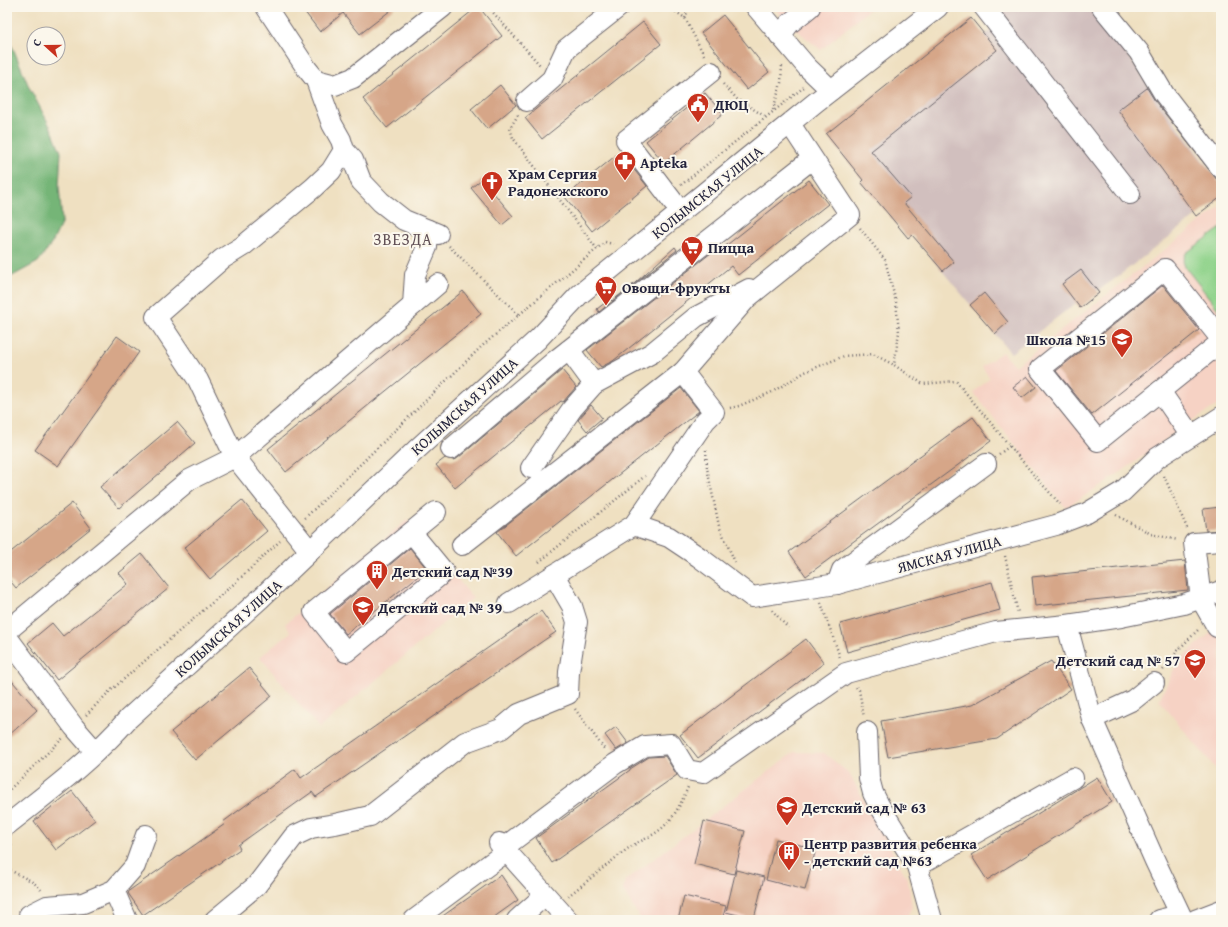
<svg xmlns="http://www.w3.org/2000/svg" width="1228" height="927" viewBox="0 0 1228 927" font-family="'Gentium Book Plus',serif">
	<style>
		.built { fill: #f6d2c4 }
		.industrial { fill: #d1bfbe }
		.green { fill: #90d38b; stroke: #597a63 }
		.forest { fill: #74b577; stroke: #4b6c59 }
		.building { fill: #d6a688 }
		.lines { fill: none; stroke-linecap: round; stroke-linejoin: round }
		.minor-casing { stroke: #6a646a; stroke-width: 22 }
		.path { stroke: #6a646a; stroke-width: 2.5; stroke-dasharray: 1 3; stroke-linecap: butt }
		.minor { stroke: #fff; stroke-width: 20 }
		.labels { text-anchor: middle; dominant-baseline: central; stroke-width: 4; stroke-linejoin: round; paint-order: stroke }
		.poi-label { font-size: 15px; font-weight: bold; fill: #22223b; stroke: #fbf7ec; text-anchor: start }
		.street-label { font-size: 15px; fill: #22223b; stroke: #fbf7ec }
		.neighbourhood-label { font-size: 16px; letter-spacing: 1px; fill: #615056; stroke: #fbf7ec }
	</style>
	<rect width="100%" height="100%" fill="#fbf7ec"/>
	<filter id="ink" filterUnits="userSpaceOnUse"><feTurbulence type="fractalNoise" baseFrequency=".025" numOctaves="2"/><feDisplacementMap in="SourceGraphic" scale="8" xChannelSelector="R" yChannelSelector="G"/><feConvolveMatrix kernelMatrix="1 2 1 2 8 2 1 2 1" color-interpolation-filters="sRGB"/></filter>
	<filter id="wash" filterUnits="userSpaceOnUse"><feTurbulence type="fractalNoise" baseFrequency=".012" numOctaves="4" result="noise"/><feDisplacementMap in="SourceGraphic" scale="16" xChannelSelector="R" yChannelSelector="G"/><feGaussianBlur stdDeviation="0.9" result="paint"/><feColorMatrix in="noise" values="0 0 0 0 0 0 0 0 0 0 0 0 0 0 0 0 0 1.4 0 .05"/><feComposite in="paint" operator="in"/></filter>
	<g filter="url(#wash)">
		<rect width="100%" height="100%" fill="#efe0c1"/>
		<g class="built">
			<polygon points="773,7 872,7 821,50 789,24"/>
			<polygon points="1221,206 1221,403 1185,425 1124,470 1066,508 973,392 990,378 982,367 1002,352 1015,366"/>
			<polygon points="407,520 416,529 473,598 319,728 260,657 291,632 285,624"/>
			<polygon points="1221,624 1221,775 1159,700 1178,661"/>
			<polygon points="794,752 824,753 849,773 908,880 912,907 905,920 641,920 623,891 625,881"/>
		</g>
		<polygon class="industrial" points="998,7 1091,7 1137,68 1149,87 1221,185 1221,197 1112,281 1097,291 1099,293 1080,308 1076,303 1011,353 912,235 908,238 861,182 863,180 826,134 971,18 985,35 1007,18"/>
		<polygon class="green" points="1221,228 1221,313 1185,267 1183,261 1186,253"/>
		<polygon class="forest" points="7,39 13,48 29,87 52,130 61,152 59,186 62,222 52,243 38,262 7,279"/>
		<g id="blocks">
			<g class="building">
				<polygon points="301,7 350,7 320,32"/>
				<polygon points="350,7 395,7 360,34 343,13"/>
				<polygon points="477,7 479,7 502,36 387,128 363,99"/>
				<polygon points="723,15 769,72 747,90 701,33"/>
				<polygon points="971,18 997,50 871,151 911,197 904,203 954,262 943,271 912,235 908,238 889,215 861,182 863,180 826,134"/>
				<polygon points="643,22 661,44 542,139 525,118"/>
				<polygon points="500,85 516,105 487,129 471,109"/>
				<polygon points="1147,88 1155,101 1221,185 1221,197 1196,216 1118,110"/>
				<polygon points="705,93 723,114 664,163 646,141"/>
				<polygon points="620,152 647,186 592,231 565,197"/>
				<polygon points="482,179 513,216 502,225 471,188"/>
				<polygon points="809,180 828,204 738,275 731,266 613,361 601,367 587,350 716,249 718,252"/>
				<polygon points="675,247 677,250 599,312 597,309 610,299 612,301 635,283"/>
				<polygon points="1081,270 1099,293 1080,308 1062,284"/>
				<polygon points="1163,285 1199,330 1092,415 1056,371"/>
				<polygon points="463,291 481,314 286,472 268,449"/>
				<polygon points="984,293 1008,322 995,334 970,305"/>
				<polygon points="117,336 139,352 58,466 35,450"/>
				<polygon points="562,370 576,387 563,402 561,401 455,488 436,465 445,458 453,460 458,458"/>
				<polygon points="1027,376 1036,387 1022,398 1013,387"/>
				<polygon points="681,388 699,411 516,556 497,532"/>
				<polygon points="591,405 602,418 587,431 578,420"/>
				<polygon points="973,417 991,441 806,576 789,552"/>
				<polygon points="177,422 195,443 119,508 100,487"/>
				<polygon points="242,500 267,531 210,579 184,548"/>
				<polygon points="72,503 91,528 16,588 7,577 7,555"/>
				<polygon points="1221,507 1221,530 1206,531 1203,509"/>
				<polygon points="410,548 427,569 346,634 330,614"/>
				<polygon points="142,554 169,588 57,680 28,643 52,623 63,636 128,584 119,573"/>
				<polygon points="1185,561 1188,590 1035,606 1032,577"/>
				<polygon points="992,582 1000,610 847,652 840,624"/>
				<polygon points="541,611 556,632 316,797 312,792 238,845 240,849 143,915 128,893 130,890 225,824 223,822 295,769 301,778"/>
				<polygon points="806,639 824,663 698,758 680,735"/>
				<polygon points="1051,661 1071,689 997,739 888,757 881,721 972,705"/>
				<polygon points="249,668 272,696 195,760 171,732"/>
				<polygon points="7,675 37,710 7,737"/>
				<polygon points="616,727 628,743 616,750 605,735"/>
				<polygon points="665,756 677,775 552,863 536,838 630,770 630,769 649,757"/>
				<polygon points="1097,777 1112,802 987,880 971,855"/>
				<polygon points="72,791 95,820 56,850 34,821"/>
				<polygon points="704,821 745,831 734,874 694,864"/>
				<polygon points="776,839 816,849 805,890 766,880"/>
				<polygon points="736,870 764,877 754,919 726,912"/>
				<polygon points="501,875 518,900 490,920 437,920"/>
				<polygon points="684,896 726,906 722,920 678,920"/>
			</g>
		</g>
	</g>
	<g filter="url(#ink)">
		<use href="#blocks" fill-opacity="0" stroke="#6a646a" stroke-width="1"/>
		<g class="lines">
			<g class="minor-casing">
				<g id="minor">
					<polyline points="266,7 307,69 316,80 335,85 353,78 443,7"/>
					<polyline points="756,7 807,67 831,90"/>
					<polyline points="984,7 1130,194"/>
					<polyline points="1102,7 1139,52 1164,94 1221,168"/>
					<polyline points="780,36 789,24 810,7"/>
					<polyline points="316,80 332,124 341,140 344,150 353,160 361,181 381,202 404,220 438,234"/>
					<polyline points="527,101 552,79 566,49 619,7"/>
					<polyline points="681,212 626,140 711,72"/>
					<polyline points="413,305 415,275 427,247 428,230"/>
					<polyline points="1221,339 1165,269 1040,369 1098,441 1221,342"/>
					<polyline points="569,350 594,384 652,353 696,317 749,289"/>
					<polyline points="683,372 747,298 850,215 790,124"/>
					<polyline points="1160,391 1191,436"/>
					<polyline points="451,449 556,360 812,159"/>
					<polyline points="531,468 572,409 594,384"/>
					<polyline points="412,533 444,572 346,652 314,612 436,512"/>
					<polyline points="1221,541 1194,543 1201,599 1217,627 1221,628"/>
					<polyline points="462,545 683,372 714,412 705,421 634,525"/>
					<polyline points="310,551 235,457 198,380 156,317 222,259 243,246 313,188 331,171 344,150"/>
					<polyline points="837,584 842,570 986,464"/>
					<polyline points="509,603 634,525 669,537 699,557 752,597 837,584 1056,525 1087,513 1122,492 1157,458 1221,417"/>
					<polyline points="1067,625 1092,719 1155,861 1183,920"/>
					<polyline points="7,631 189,480 235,457 438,284"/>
					<polyline points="7,637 74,727 95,751"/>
					<polyline points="1092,719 1133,700 1154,683"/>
					<polyline points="867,732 869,778 873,793 879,805 917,866 932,920"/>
					<path d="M7,825c42,-33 86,-66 121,-106l133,-121 155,-148 122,-111 41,-44 237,-193 122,-95"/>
					<polyline points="499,843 568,920"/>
					<polyline points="503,848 615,764 645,746 671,744 687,770 703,773 846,673 996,632 1067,625 1121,617 1184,604 1221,591"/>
					<polyline points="917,866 1073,778"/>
					<polyline points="114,890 127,920"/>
					<polyline points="29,915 47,906 83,903 114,890 135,866 146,835"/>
					<polyline points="215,920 256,886 294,836 311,828 335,824 370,816 465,742 501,729 519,714 568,694 569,672 577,622 572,606 554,575"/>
					<polyline points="414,920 506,852"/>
					<polyline points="517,920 545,895"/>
					<polyline points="1159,920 1180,915"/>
					<polyline points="1195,920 1221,910"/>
				</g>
			</g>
			<g class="path">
				<polyline points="488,7 540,65"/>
				<polyline points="669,7 685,18 705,57"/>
				<polyline points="685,18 689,7"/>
				<polyline points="723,84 737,99 766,117"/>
				<polyline points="773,110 781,83 782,65"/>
				<polyline points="518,115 510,128 513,138 597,249"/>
				<polyline points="681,185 804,87"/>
				<polyline points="860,228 885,260 896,302 899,332 894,365 923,384 956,381 1033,474 1060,504"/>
				<polyline points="449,246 519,315"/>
				<polyline points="730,408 739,406 772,392 805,372 844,356 873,354 894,365"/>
				<polyline points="706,450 707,468 719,526 735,562"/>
				<polyline points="999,454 1010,446"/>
				<polyline points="1164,476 1187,528"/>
				<polyline points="1116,515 1151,534 1178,540"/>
				<polyline points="305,518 481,347 605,242 613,244"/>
				<polyline points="1005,556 1018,613"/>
				<polyline points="539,562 645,476"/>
				<polyline points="821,603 840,657"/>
				<polyline points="772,610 788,628"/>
				<polyline points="1163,670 1179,649 1198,630"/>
				<polyline points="856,687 859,690 864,717"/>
				<polyline points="575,709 605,750"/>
				<polyline points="86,715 109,692 236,582 280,541"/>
				<polyline points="7,792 63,738"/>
				<polyline points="7,852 13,842"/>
				<path d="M7,868c11,8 26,11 34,22"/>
				<path d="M568,896c20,-15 38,-31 58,-46 9,-7 21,-11 31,-18 16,-11 24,-28 31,-45"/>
			</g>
			<use href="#minor" class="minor"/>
		</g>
	</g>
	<defs>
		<g id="civic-pin" transform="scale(1.15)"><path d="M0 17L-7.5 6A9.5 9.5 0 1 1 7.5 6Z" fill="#c8321e" stroke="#fbf7ec"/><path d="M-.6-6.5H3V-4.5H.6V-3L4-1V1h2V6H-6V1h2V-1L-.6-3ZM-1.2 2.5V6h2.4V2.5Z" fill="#fff"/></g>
		<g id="pharmacy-pin" transform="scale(1.15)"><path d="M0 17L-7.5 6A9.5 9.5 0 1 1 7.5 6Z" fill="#c8321e" stroke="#fbf7ec"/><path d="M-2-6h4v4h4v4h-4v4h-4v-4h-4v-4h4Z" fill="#fff"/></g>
		<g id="church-pin" transform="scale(1.15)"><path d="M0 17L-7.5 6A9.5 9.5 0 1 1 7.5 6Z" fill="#c8321e" stroke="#fbf7ec"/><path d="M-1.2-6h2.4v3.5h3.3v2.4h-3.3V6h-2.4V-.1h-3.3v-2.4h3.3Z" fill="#fff"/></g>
		<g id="supermarket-pin" transform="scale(1.15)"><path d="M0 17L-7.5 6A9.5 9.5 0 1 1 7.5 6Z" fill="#c8321e" stroke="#fbf7ec"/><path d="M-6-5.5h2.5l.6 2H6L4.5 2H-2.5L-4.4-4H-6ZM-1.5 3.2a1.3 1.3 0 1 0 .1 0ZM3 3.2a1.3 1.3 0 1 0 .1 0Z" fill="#fff"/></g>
		<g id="school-pin" transform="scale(1.15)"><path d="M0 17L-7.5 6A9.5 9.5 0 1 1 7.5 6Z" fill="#c8321e" stroke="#fbf7ec"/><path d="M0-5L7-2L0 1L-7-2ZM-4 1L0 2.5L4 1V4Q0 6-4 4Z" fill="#fff"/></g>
		<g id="building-pin" transform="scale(1.15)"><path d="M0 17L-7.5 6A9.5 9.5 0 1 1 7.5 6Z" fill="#c8321e" stroke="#fbf7ec"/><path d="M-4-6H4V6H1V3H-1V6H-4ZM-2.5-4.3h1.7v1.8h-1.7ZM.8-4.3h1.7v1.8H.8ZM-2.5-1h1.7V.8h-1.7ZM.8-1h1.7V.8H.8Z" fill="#fff"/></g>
	</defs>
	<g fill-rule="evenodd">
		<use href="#civic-pin" x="698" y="104"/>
		<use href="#pharmacy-pin" x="625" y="162"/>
		<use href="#church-pin" x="492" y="182"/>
		<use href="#supermarket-pin" x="692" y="247"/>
		<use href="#supermarket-pin" x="606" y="287"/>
		<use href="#school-pin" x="1122" y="339"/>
		<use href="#building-pin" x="377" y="571"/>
		<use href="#school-pin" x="363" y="607"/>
		<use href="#school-pin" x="1195" y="660"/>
		<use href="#school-pin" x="787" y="807"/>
		<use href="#building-pin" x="789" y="852"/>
	</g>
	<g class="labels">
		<g class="poi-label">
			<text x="714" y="104">ДЮЦ</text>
			<text x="640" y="162">Apteka</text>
			<text x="508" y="173">Храм Сергия<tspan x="508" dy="17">Радонежского</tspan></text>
			<text x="708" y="247">Пицца</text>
			<text x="622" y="287">Овощи-фрукты</text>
			<text x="1106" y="339" text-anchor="end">Школа №15</text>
			<text x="392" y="571">Детский сад №39</text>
			<text x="378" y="607">Детский сад № 39</text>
			<text x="1180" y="660" text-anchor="end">Детский сад № 57</text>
			<text x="802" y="807">Детский сад № 63</text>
			<text x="804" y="843">Центр развития ребенка<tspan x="804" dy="17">- детский сад №63</tspan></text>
		</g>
		<g class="street-label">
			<text transform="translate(707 192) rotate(-39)">КОЛЫМСКАЯ УЛИЦА</text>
			<text transform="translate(464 406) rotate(-42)">КОЛЫМСКАЯ УЛИЦА</text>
			<text transform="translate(949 554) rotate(-15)">ЯМСКАЯ УЛИЦА</text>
			<text transform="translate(228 628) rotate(-42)">КОЛЫМСКАЯ УЛИЦА</text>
		</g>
		<g class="neighbourhood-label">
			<text x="403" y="239">ЗВЕЗДА</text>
		</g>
	</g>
	<rect width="1228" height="927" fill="none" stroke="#fbf7ec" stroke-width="24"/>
	<g transform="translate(46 46) rotate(291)"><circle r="19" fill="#fbf7ec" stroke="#a4a2a5"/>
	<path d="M0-3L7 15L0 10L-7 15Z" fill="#c8321e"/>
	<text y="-6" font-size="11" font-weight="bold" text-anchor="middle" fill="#22223b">С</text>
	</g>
</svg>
